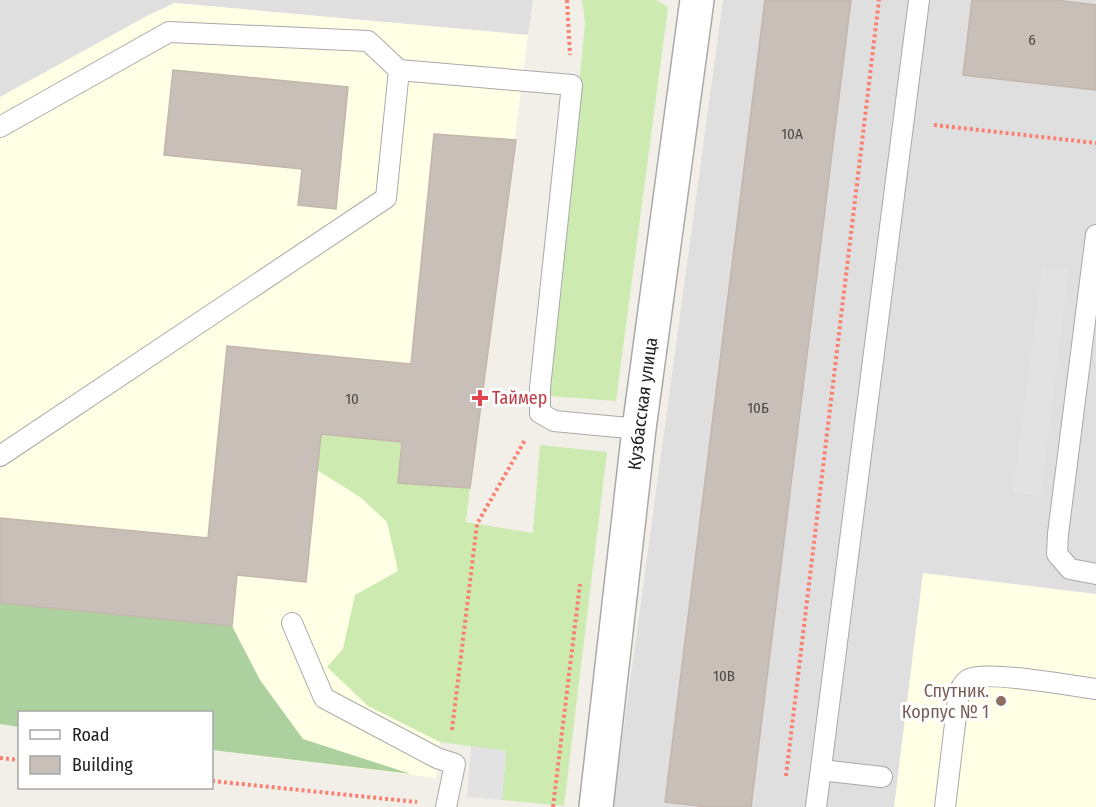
<svg xmlns="http://www.w3.org/2000/svg" width="1096" height="807" viewBox="0 0 1096 807" font-family="'Fira Sans Condensed',sans-serif">
	<style>
		.residential { fill: #e0dfdf }
		.education { fill: #ffffe5 }
		.grass { fill: #cdebb0 }
		.forest { fill: #add19e }
		.parking { fill: #e2e2e2 }
		.building { fill: #c7bfb8; stroke: #c4b6ab; stroke-width: 1.5 }
		.lines { fill: none; stroke-linecap: round; stroke-linejoin: round }
		.lane-casing { stroke: #a9a9a9; stroke-width: 22 }
		.street-casing { stroke: #a9a9a9; stroke-width: 36 }
		.path { stroke: #fa8072; stroke-width: 4; stroke-dasharray: 3 3; stroke-linecap: butt }
		.lane { stroke: #fff; stroke-width: 20 }
		.street { stroke: #fff; stroke-width: 33 }
		.health-dot { fill: #e0444e; stroke: #fff; stroke-width: 2 }
		.education-dot { fill: #8d6e63; stroke: #fff; stroke-width: 2 }
		.labels { text-anchor: middle; dominant-baseline: central; stroke-width: 6; stroke-linejoin: round; paint-order: stroke }
		.number-label { font-size: 15px; fill: #4b4948 }
		.health-label { font-size: 18px; fill: #be3a42; stroke: #fff; text-anchor: start }
		.street-label { font-size: 18px; fill: #222; stroke: #fff }
		.education-label { font-size: 18px; fill: #785e54; stroke: #fff; text-anchor: end }
	</style>
	<rect width="100%" height="100%" fill="#f2efe9"/>
	<g class="residential">
		<polygon points="0,0 533,0 528,35 175,3 147,16 0,97"/>
		<polygon points="723,0 1096,0 1096,807 613,807"/>
	</g>
	<g class="education">
		<polygon points="175,3 528,35 470,488 436,778 212,750 212,712 20,712 19,727 0,724 0,97 147,16"/>
		<polygon points="923,573 1096,594 1096,807 894,807"/>
	</g>
	<g class="grass">
		<polygon points="582,0 656,0 668,7 616,401 549,396 585,23"/>
		<polygon points="321,434 402,442 398,483 470,488 466,522 533,533 540,445 607,452 564,806 502,800 506,751 440,742 368,706 327,667 343,649 355,595 398,571 387,522 360,497 317,470"/>
	</g>
	<polygon class="forest" points="0,603 232,626 260,680 303,739 411,774 212,750 212,712 20,712 19,727 0,724"/>
	<g class="parking">
		<polygon points="1042,267 1069,270 1041,496 1013,493"/>
		<polygon points="471,746 506,751 502,800 467,797"/>
	</g>
	<g class="building">
		<polygon points="765,0 851,0 751,807 708,807 665,802"/>
		<polygon points="972,0 1056,0 1096,5 1096,90 963,75"/>
		<polygon points="173,70 348,87 336,209 298,205 302,169 164,155"/>
		<polygon points="434,134 516,140 470,488 398,483 402,442 321,434 306,582 237,575 232,626 0,603 0,518 208,538 227,346 411,364"/>
	</g>
	<g class="lines">
		<g class="lane-casing">
			<g id="lane">
				<polyline points="0,127 169,32 368,41 399,70"/>
				<polyline points="1096,235 1058,534 1057,554 1070,569 1096,574"/>
				<polyline points="0,456 386,198 399,70 572,85 540,388 540,413 554,421 639,429"/>
				<polyline points="292,623 324,698 437,758 455,764 446,807"/>
				<polyline points="821,770 882,777"/>
				<polyline points="816,807 919,0"/>
				<path d="M945,807l13,-108c2,-8 3,-15 11,-20 17,-9 104,7 127,10"/>
			</g>
		</g>
		<g class="street-casing">
			<g id="street">
				<path id="s1" d="M596,807l43,-378 58,-429"/>
			</g>
		</g>
		<g class="path">
			<polyline points="567,0 570,55"/>
			<polyline points="934,125 1096,143"/>
			<polyline points="452,730 477,524 525,440"/>
			<polyline points="0,758 20,760"/>
			<polyline points="786,776 879,0"/>
			<polyline points="212,781 417,802"/>
			<polyline points="553,807 580,584"/>
		</g>
		<use href="#lane" class="lane"/>
		<use href="#street" class="street"/>
	</g>
	<path class="health-dot" d="M477 389h6v6h6v6h-6v6h-6v-6h-6v-6h6z"/>
	<circle class="education-dot" cx="1001" cy="701" r="6"/>
	<g class="labels">
		<g class="number-label">
			<text x="1032" y="40">6</text>
			<text x="792" y="134">10А</text>
			<text x="352" y="399">10</text>
			<text x="758" y="408">10Б</text>
			<text x="724" y="676">10В</text>
		</g>
		<g class="health-label">
			<text x="492" y="398">Таймер</text>
		</g>
		<g class="street-label">
			<text stroke="none"><textPath href="#s1" startOffset="406">Кузбасская улица</textPath></text>
		</g>
		<g class="education-label">
			<text x="989" y="691">Спутник.<tspan x="989" dy="21">Корпус № 1</tspan></text>
		</g>
	</g>
	<rect x="18" y="711" width="195" height="78" fill="#ffffff" stroke="#a7a7a7" stroke-width="1.5"/>
	<rect x="30" y="730" width="30" height="9" fill="#ffffff" stroke="#a7a7a7" stroke-width="1.5"/>
	<text x="72" y="741" font-size="18" fill="#222222">Road</text>
	<rect x="30" y="756" width="30" height="18" fill="#c7bfb8" stroke="#a7a7a7" stroke-width="1.5"/>
	<text x="72" y="771" font-size="18" fill="#222222">Building</text>
</svg>
